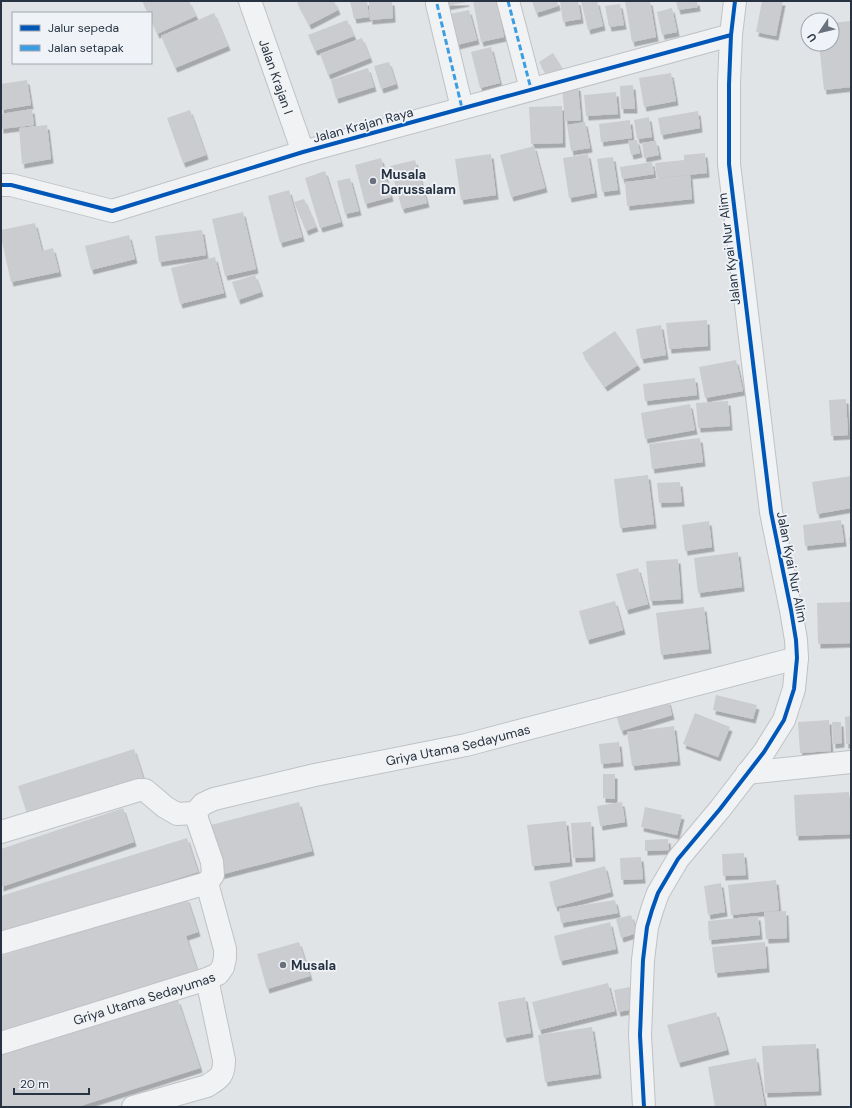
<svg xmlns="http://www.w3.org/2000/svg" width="852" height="1108" viewBox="0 0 852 1108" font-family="'DM Sans',sans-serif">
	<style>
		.building { fill: #cacccf; filter: url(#shadow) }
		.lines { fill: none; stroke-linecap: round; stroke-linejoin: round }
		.minor-casing { stroke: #bfc2c5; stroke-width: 24 }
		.tertiary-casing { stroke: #bfc2c5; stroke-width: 24 }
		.minor { stroke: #f1f2f3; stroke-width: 22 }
		.tertiary { stroke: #f1f2f3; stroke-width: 22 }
		.quiet { stroke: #3d9de3; stroke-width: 3; stroke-dasharray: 6 3; stroke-linecap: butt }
		.cycleway-casing { stroke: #eff3f7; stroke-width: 6 }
		.cycleway { stroke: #0057b8; stroke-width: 4 }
		.poi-dot { fill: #68717c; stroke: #eff3f7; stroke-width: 1.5 }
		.labels { text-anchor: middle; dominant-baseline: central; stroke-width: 3.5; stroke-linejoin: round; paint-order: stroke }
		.street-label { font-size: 13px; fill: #273342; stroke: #eff3f7 }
		.poi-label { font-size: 13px; font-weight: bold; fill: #273342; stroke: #eff3f7; text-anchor: start }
	</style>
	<defs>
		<filter id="shadow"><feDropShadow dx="2.5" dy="4.5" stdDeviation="0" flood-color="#0004"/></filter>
	</defs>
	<rect width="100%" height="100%" fill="#e1e4e7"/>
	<g class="building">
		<polygon points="142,1 189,1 196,16 157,34 151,20 151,13 148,13"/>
		<polygon points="301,1 334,1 338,10 309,25 297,3"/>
		<polygon points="350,1 367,1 369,17 354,19"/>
		<polygon points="369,1 392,1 393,18 370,20"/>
		<polygon points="439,1 467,1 467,2 440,7"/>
		<polygon points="473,1 497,1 504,37 481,42"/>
		<polygon points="532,1 557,1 558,6 536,13"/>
		<polygon points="560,1 578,1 581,19 563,22"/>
		<polygon points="581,1 597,1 603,26 588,30"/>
		<polygon points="625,1 650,1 656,37 632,42"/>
		<polygon points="676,1 697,1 698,7 678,10"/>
		<polygon points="762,1 783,1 776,36 756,32"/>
		<polygon points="620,4 624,25 609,27 605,6"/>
		<polygon points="672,8 677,32 662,35 657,12"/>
		<polygon points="469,10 477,40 453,46 445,15"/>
		<polygon points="214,13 228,46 175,68 161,36"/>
		<polygon points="347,20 354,36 315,51 308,35"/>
		<polygon points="851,21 851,87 824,90 819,44 832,44 832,23"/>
		<polygon points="362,38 370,58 328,75 320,54"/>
		<polygon points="491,47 500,83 480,88 471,52"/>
		<polygon points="553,53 562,68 548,77 539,62"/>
		<polygon points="389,62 396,84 381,89 374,66"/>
		<polygon points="368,68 374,87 336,99 331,80"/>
		<polygon points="671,73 676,101 644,107 639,78"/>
		<polygon points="27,80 31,105 1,110 1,84"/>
		<polygon points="633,85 635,109 621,109 620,86"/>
		<polygon points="578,86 581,120 565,121 562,87"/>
		<polygon points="616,92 618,114 586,116 584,95"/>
		<polygon points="562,106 563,143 531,144 529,107"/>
		<polygon points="32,109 34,125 1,129 1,114"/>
		<polygon points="190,110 206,155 183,163 167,118"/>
		<polygon points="698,111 700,128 661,135 658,118"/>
		<polygon points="649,117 652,137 637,139 634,120"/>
		<polygon points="630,120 632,138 601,142 599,124"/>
		<polygon points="585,122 590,148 571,151 567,125"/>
		<polygon points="47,125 51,159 22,164 19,128"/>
		<polygon points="637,140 640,153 631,155 628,141"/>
		<polygon points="656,141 659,155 644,158 642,143"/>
		<polygon points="534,146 545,188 511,197 500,155"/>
		<polygon points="705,153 707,173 657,178 655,163 684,160 684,155"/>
		<polygon points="491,154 496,195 461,200 455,159"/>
		<polygon points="588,154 595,193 569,198 563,158"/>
		<polygon points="613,157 618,190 602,192 597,159"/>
		<polygon points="381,158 391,197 365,204 355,165"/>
		<polygon points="415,160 427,203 402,209 390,166"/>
		<polygon points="652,162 654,174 622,179 620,167"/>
		<polygon points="325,171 341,222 320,228 305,178"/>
		<polygon points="690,175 692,199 627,206 625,182"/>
		<polygon points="350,178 359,211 345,214 337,181"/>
		<polygon points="289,190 302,237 280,243 268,196"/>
		<polygon points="304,199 316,227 306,231 294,202"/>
		<polygon points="243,212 256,269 225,276 212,219"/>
		<polygon points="35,223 42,251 53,248 59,272 11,282 1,237 1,230"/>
		<polygon points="202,230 206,255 159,262 155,236"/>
		<polygon points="129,235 135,259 91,270 85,246"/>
		<polygon points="215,257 224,293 180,304 171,268"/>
		<polygon points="255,275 261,292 238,300 232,282"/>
		<polygon points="707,320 708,346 669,349 666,323"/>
		<polygon points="661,325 666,355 641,359 636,329"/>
		<polygon points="615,331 638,365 605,387 582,353"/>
		<polygon points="736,360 743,391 705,398 699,367"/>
		<polygon points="695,378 697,395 645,401 643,384"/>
		<polygon points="846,399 848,435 831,436 829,400"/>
		<polygon points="728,401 730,426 698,428 696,403"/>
		<polygon points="690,404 695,430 645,439 641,413"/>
		<polygon points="700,438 703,462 652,469 649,444"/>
		<polygon points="648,475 654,524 620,528 614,479"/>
		<polygon points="851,476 851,508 817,514 812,482"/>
		<polygon points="680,482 682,502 659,503 657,483"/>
		<polygon points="841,520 844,542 805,546 803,525"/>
		<polygon points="709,521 712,547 685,551 682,525"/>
		<polygon points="849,537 851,537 851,547 850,547"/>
		<polygon points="738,552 742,587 698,593 694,558"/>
		<polygon points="678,559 681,599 650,601 646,561"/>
		<polygon points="638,568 648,604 626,610 616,574"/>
		<polygon points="615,601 623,630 587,640 579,611"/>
		<polygon points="851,602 851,643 818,644 817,603"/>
		<polygon points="704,607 709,649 661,655 656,613"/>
		<polygon points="716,695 757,705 753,719 713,710"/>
		<polygon points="668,700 672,715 621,731 616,715"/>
		<polygon points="695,713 730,727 718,757 683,744"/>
		<polygon points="851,716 851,744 846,744 845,717"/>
		<polygon points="829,720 831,751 800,753 798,722"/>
		<polygon points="832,722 841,722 842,743 833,744"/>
		<polygon points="674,726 678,761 632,766 627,732"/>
		<polygon points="619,742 621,762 601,764 599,744"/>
		<polygon points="134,749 145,783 29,820 18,786"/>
		<polygon points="603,774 615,774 615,799 603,798"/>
		<polygon points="849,792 851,834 796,836 794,795"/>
		<polygon points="299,802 312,851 216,876 203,827"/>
		<polygon points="622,802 625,822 600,826 597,806"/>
		<polygon points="645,807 682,815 677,835 641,827"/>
		<polygon points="123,808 134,842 1,887 1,849"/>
		<polygon points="566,821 570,862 532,866 527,825"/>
		<polygon points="591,822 593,857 573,858 571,823"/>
		<polygon points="187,838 198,872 1,934 1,896"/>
		<polygon points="668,839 669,850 645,851 645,840"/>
		<polygon points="744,853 746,875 723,876 722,854"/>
		<polygon points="641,857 643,879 621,880 620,858"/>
		<polygon points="605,866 611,892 555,907 549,882"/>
		<polygon points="776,880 779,910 731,915 728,885"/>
		<polygon points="721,883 725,912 708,915 704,886"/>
		<polygon points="187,898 198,932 186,936 197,970 1,1032 1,956"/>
		<polygon points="615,900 618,913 561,923 559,909"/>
		<polygon points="786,911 787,938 766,939 764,912"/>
		<polygon points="631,915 637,933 621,938 616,919"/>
		<polygon points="758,916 760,935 709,940 708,921"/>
		<polygon points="610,922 616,949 560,961 554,936"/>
		<polygon points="299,942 310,976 267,989 257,954"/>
		<polygon points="765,942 767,968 715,973 712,947"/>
		<polygon points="608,983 615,1011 539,1030 532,1002"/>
		<polygon points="635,986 639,1008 618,1012 614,990"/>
		<polygon points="525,997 531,1033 504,1038 498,1002"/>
		<polygon points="178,1000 200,1068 77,1107 1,1107 1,1055"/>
		<polygon points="716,1012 727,1050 678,1063 667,1025"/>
		<polygon points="592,1027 599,1074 545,1082 538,1035"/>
		<polygon points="816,1044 819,1091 765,1093 762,1046"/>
		<polygon points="756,1058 765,1107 715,1107 708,1067"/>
	</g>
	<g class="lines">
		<g class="minor-casing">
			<g id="minor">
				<path id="s1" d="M250,1l53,151"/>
				<polyline points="508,1 531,89"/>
				<polyline points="437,4 462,108"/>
				<polyline points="1,185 11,185 112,211 303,152 731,35"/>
				<polyline points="747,773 851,762"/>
				<path id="s2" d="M195,813l8,-9 11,-5 101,-24 151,-30 331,-87"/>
				<polyline points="1,832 139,790 145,790 165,807 177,814 195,813"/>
				<polyline points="1,943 207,883"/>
				<path id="s3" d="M1,1043l206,-64 11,-5 5,-7 2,-9v-9l-18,-66 6,-8 -1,-13 -17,-49"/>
				<path d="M133,1107l74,-21c13,-8 17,-10 17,-26l-17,-81"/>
			</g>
		</g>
		<g class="tertiary-casing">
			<polyline id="tertiary" points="644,1107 640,1035 643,960 647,927 652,910 658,893 678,859 720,809 764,752 784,720 794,689 797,658 796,640 791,610 771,512 729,164 729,84 731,35 735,1"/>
		</g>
		<use href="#minor" class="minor"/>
		<use href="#tertiary" class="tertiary"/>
		<g class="quiet">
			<polyline points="508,1 531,89"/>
			<polyline points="437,4 462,108"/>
		</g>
		<g class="cycleway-casing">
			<g id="cycleway">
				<polyline points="1,185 11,185 112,211 303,152 731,35"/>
				<polyline points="644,1107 640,1035 643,960 647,927 652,910 658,893 678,859 720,809 764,752 784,720 794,689 797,658 796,640 791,610 771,512 729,164 729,84 731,35 735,1"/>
			</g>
		</g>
		<use href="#cycleway" class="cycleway"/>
	</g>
	<g class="poi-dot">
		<circle cx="373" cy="181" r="4"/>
		<circle cx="283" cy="965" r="4"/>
	</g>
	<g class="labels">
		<g class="street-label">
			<text stroke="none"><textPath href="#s1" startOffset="80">Jalan Krajan I</textPath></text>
			<text transform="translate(363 125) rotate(-15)">Jalan Krajan Raya</text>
			<text transform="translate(729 249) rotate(-97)">Jalan Kyai Nur Alim</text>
			<text transform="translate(792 567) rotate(79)">Jalan Kyai Nur Alim</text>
			<text stroke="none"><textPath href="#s2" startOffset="274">Griya Utama Sedayumas</textPath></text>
			<text stroke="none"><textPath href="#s3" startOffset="150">Griya Utama Sedayumas</textPath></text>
		</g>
		<g class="poi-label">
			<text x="381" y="174">Musala<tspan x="381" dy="15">Darussalam</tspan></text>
			<text x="291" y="965">Musala</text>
		</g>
	</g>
	<rect width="852" height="1108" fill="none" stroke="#273342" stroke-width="4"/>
	<rect x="12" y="12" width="140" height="52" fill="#eff3f7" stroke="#9fa6af"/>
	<rect x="20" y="25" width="20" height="6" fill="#0057b8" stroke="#9fa6af"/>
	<text x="48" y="32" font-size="12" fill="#273342">Jalur sepeda</text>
	<rect x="20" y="45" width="20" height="6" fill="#3d9de3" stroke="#9fa6af"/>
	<text x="48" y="52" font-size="12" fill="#273342">Jalan setapak</text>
	<g transform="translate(820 32) rotate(235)"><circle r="19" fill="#eff3f7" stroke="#9fa6af"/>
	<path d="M0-3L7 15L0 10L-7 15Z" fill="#68717c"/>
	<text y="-6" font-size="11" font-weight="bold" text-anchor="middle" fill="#273342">U</text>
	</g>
	<path d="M14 1088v6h75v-6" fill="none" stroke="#273342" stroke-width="2"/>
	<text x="20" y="1088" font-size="12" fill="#273342" stroke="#eff3f7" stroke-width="3" paint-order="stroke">20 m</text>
</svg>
